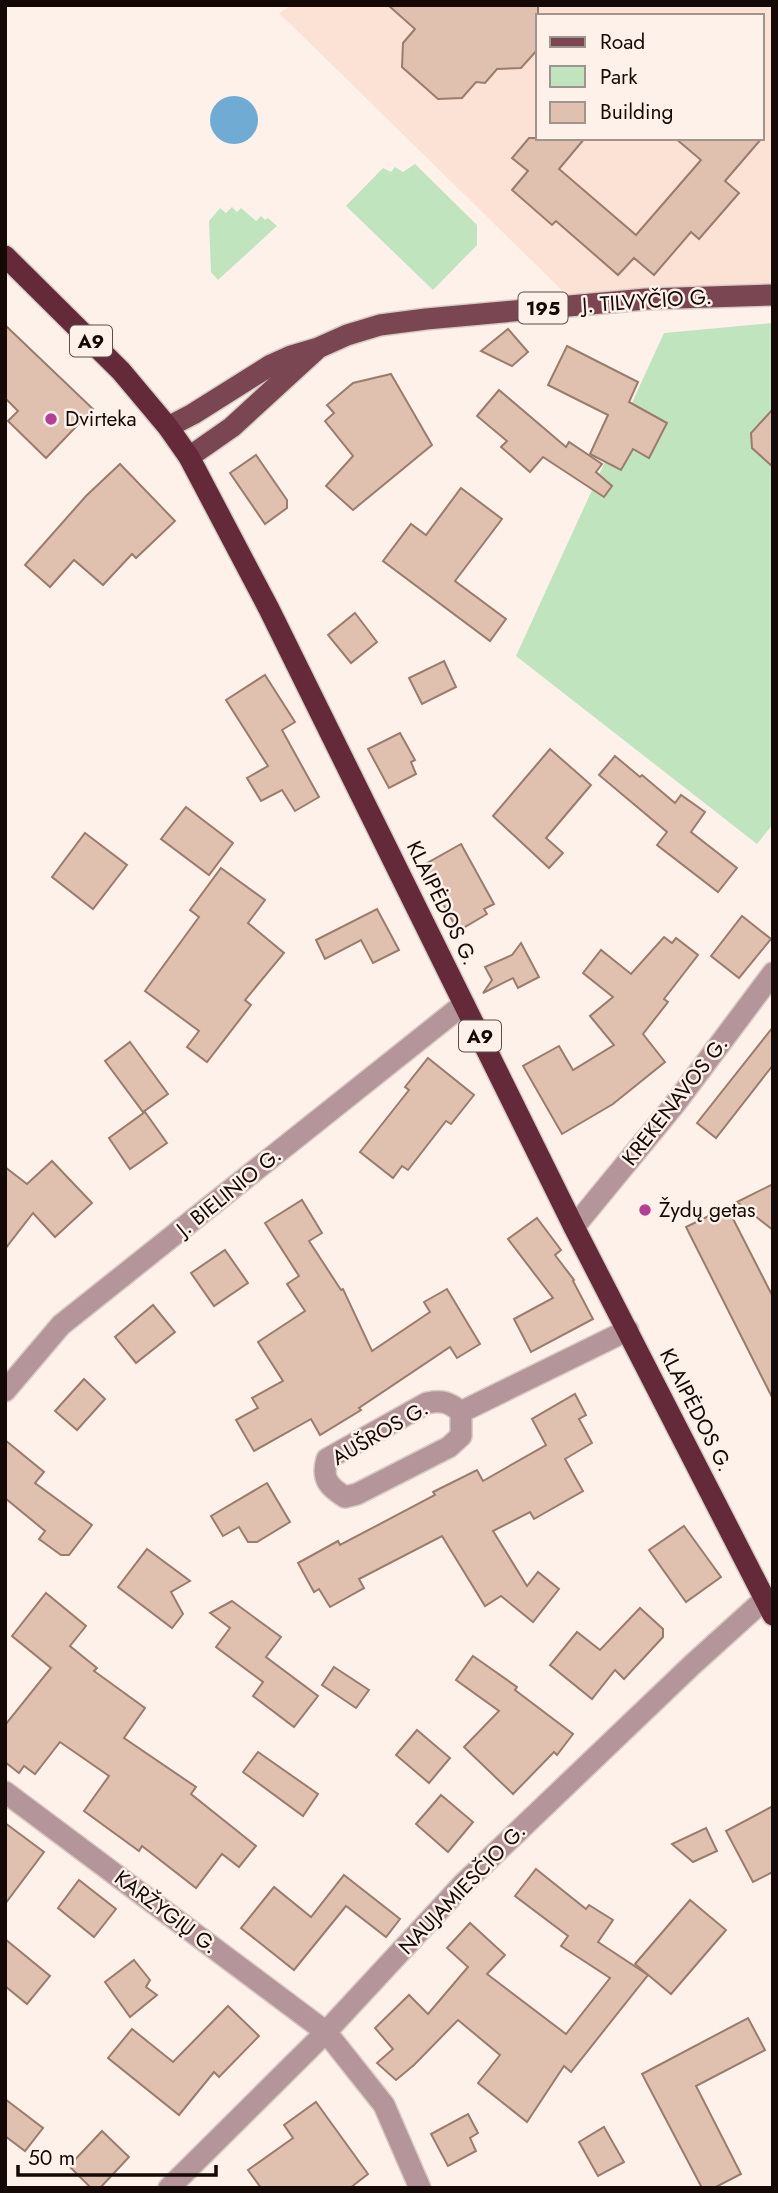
<svg xmlns="http://www.w3.org/2000/svg" width="778" height="2193" viewBox="0 0 778 2193" font-family="Jost,sans-serif">
	<style>
		.built { fill: #fbe2d5; fill-rule: evenodd }
		.green { fill: #bfe4be }
		.water { fill: #70abd3 }
		.building { fill: #e0c0af; stroke: #9a7c6d; stroke-width: 2 }
		.lines { fill: none; stroke-linecap: round; stroke-linejoin: round }
		.minor-casing { stroke: #d9ccc5; stroke-width: 24 }
		.major-casing { stroke: #d9ccc5; stroke-width: 24 }
		.highway-casing { stroke: #d9ccc5; stroke-width: 24 }
		.minor { stroke: #b4959a; stroke-width: 21 }
		.major { stroke: #7a4651; stroke-width: 21 }
		.highway { stroke: #642a39; stroke-width: 21 }
		.poi-dot { fill: #b33f97; stroke: #fef1ea; stroke-width: 2.5 }
		.labels { text-anchor: middle; dominant-baseline: central; stroke-width: 5; stroke-linejoin: round; paint-order: stroke }
		.shield { fill: #fef1ea; stroke: #5a4f4a; stroke-width: 2 }
		.shield-label { font-size: 19px; font-weight: bold; fill: #140905 }
		.street-label { font-size: 21px; fill: #140905; stroke: #fef1ea }
		.poi-label { font-size: 21px; fill: #140905; stroke: #fef1ea; text-anchor: start }
	</style>
	<rect width="100%" height="100%" fill="#fef1ea"/>
	<path class="built" d="M293,5h480v290l-196,10 -298,-292zM538,16h224v122h-224z"/>
	<g class="green">
		<polygon points="415,164 477,225 477,245 433,290 346,206 383,168 391,172 395,167 403,172"/>
		<polygon points="232,207 237,212 241,208 256,221 261,216 265,220 268,218 277,226 218,280 211,272 209,221 220,208 226,213"/>
		<polygon points="773,323 773,824 757,844 516,656 664,333"/>
	</g>
	<circle class="water" cx="234" cy="120" r="24"/>
	<g class="building">
		<polygon points="388,5 538,5 538,49 521,68 497,69 485,83 476,82 462,98 438,99 402,67 403,43 415,29"/>
		<polygon points="529,138 585,138 559,169 636,235 701,160 675,138 762,138 725,181 739,193 699,239 691,232 654,275 634,258 618,275 556,221 552,225 512,190 528,171 512,158"/>
		<polygon points="5,325 93,409 46,458 8,421 18,411 5,398"/>
		<polygon points="508,329 528,352 512,366 481,351"/>
		<polygon points="567,346 638,382 629,402 667,423 649,458 633,449 621,470 590,454 608,415 548,385"/>
		<polygon points="391,374 432,445 353,510 326,486 353,456 325,421 334,413 327,405 353,383"/>
		<polygon points="499,390 566,447 569,442 602,464 596,472 612,486 604,497 543,457 530,472 501,447 507,441 477,416"/>
		<polygon points="773,409 773,467 752,448 751,433"/>
		<polygon points="256,455 287,500 287,508 265,524 230,473"/>
		<polygon points="120,464 175,521 136,558 132,554 103,585 74,560 50,587 25,565 86,496"/>
		<polygon points="461,488 502,519 455,581 506,619 490,641 383,561 411,524 426,535"/>
		<polygon points="355,613 377,642 351,663 328,635"/>
		<polygon points="444,661 456,687 422,704 409,678"/>
		<polygon points="265,675 295,722 282,730 319,797 295,811 282,790 261,801 247,778 268,766 226,700"/>
		<polygon points="400,733 415,760 411,762 416,774 389,788 368,749"/>
		<polygon points="550,749 591,785 546,838 563,853 549,868 493,816"/>
		<polygon points="615,756 640,777 642,775 675,803 681,795 705,812 691,832 737,868 718,892 657,845 667,832 599,775"/>
		<polygon points="186,807 233,843 209,875 161,839"/>
		<polygon points="85,833 127,865 93,909 52,877"/>
		<polygon points="461,844 494,904 484,909 487,914 458,931 422,866"/>
		<polygon points="221,868 265,900 248,923 284,953 245,1000 251,1005 207,1062 187,1047 199,1031 145,991 199,917 190,910"/>
		<polygon points="377,909 399,950 373,963 361,940 325,959 316,940"/>
		<polygon points="742,916 771,939 739,978 711,956"/>
		<polygon points="664,937 672,943 676,938 698,955 664,999 668,1002 643,1034 665,1062 613,1104 562,1134 523,1066 559,1046 573,1070 614,1045 590,1016 613,997 583,973 601,950 631,974"/>
		<polygon points="521,943 539,977 518,988 513,978 483,993 492,980 485,967 512,955"/>
		<polygon points="773,1027 773,1065 716,1138 697,1123"/>
		<polygon points="130,1042 168,1094 143,1112 105,1061"/>
		<polygon points="428,1058 474,1095 451,1124 446,1121 408,1170 402,1166 393,1178 360,1152 409,1090 405,1087"/>
		<polygon points="145,1112 167,1143 130,1169 109,1138"/>
		<polygon points="52,1161 92,1203 55,1237 33,1213 5,1249 5,1167 27,1184"/>
		<polygon points="773,1184 773,1230 737,1202"/>
		<polygon points="302,1200 322,1233 309,1241 341,1290 343,1289 372,1351 430,1312 424,1302 447,1289 480,1344 457,1358 450,1347 359,1408 361,1410 320,1435 311,1419 254,1451 236,1420 258,1408 252,1398 283,1381 258,1342 305,1311 287,1284 299,1276 265,1223"/>
		<polygon points="727,1207 773,1297 773,1399 686,1227"/>
		<polygon points="537,1218 561,1250 555,1255 574,1280 573,1281 593,1319 531,1352 514,1319 553,1298 508,1239"/>
		<polygon points="225,1250 248,1283 214,1306 191,1273"/>
		<polygon points="153,1305 175,1332 136,1363 115,1337"/>
		<polygon points="84,1379 105,1399 77,1430 55,1411"/>
		<polygon points="575,1394 586,1415 579,1419 592,1443 565,1459 583,1491 534,1519 530,1512 493,1531 527,1586 538,1572 559,1589 533,1622 501,1596 485,1606 442,1536 359,1579 364,1588 330,1607 319,1589 314,1592 298,1563 338,1541 340,1545 435,1495 433,1492 477,1470 483,1481 546,1445 532,1419"/>
		<polygon points="5,1440 44,1472 35,1483 92,1525 69,1555 61,1555 39,1539 45,1531 5,1498"/>
		<polygon points="267,1483 290,1522 257,1542 248,1542 239,1527 223,1536 211,1516"/>
		<polygon points="684,1526 721,1577 686,1602 649,1550"/>
		<polygon points="147,1549 190,1581 171,1592 183,1614 172,1628 118,1587"/>
		<polygon points="46,1593 86,1626 70,1646 97,1668 94,1671 145,1708 124,1738 196,1787 191,1794 256,1846 239,1867 222,1854 196,1888 142,1846 139,1851 84,1811 109,1776 60,1742 35,1774 24,1766 19,1773 5,1762 5,1725 51,1668 12,1636"/>
		<polygon points="232,1601 281,1637 266,1657 318,1696 294,1727 253,1696 263,1682 216,1647 230,1628 210,1613"/>
		<polygon points="640,1608 663,1629 663,1637 624,1679 615,1670 592,1699 550,1665 577,1632 600,1650"/>
		<polygon points="473,1656 517,1687 515,1690 573,1734 557,1755 554,1752 513,1794 464,1747 499,1711 456,1680"/>
		<polygon points="334,1667 369,1690 356,1708 322,1685"/>
		<polygon points="417,1730 450,1758 429,1783 396,1755"/>
		<polygon points="258,1752 318,1794 303,1816 243,1772"/>
		<polygon points="441,1795 473,1822 448,1852 416,1824"/>
		<polygon points="773,1806 773,1872 753,1882 726,1831"/>
		<polygon points="5,1823 44,1852 5,1904"/>
		<polygon points="706,1828 717,1851 693,1862 672,1844"/>
		<polygon points="536,1869 586,1909 589,1905 613,1920 598,1942 648,1975 571,2072 564,2066 527,2122 478,2083 500,2055 458,2020 414,2065 396,2080 377,2063 393,2049 375,2028 409,1995 428,2014 468,1967 447,1948 470,1923 505,1955 487,1974 566,2034 610,1978 561,1946 568,1936 515,1896"/>
		<polygon points="344,1875 400,1919 386,1937 346,1906 294,1970 241,1928 274,1887 311,1917"/>
		<polygon points="79,1880 116,1909 94,1937 58,1908"/>
		<polygon points="690,1900 726,1930 671,1994 635,1964"/>
		<polygon points="5,1939 50,1976 27,2004 5,1986"/>
		<polygon points="134,1960 150,1980 146,1987 157,1995 130,2017 105,1982"/>
		<polygon points="228,2006 259,2036 219,2077 214,2072 179,2115 108,2058 132,2029 173,2062"/>
		<polygon points="748,2018 765,2050 696,2086 741,2174 714,2188 702,2188 642,2074"/>
		<polygon points="5,2099 43,2128 25,2151 5,2136"/>
		<polygon points="316,2102 368,2174 350,2188 261,2188 248,2170 293,2138 284,2125"/>
		<polygon points="468,2114 478,2133 470,2138 476,2151 448,2166 431,2134"/>
		<polygon points="604,2127 624,2162 598,2176 579,2142"/>
		<polygon points="102,2131 129,2157 100,2188 91,2188 69,2166"/>
	</g>
	<g class="lines">
		<g class="minor-casing">
			<g id="minor">
				<polyline points="574,1227 675,1104 773,973"/>
				<polyline points="5,1391 61,1325 464,1004"/>
				<path d="M461,1412v24l-12,11 -92,47 -12,3c-16,-10 -24,-18 -18,-38l100,-56c15,-3 22,-1 34,9l167,-82"/>
				<polyline points="5,1792 326,2032 384,2105 420,2188"/>
				<polyline points="169,2188 326,2032 465,1882 692,1665 765,1599"/>
			</g>
		</g>
		<g class="major-casing">
			<g id="major">
				<polyline points="168,427 193,414 271,365 291,356 318,348 347,335 380,325 426,319 646,299 773,295"/>
				<polyline points="189,457 232,427 316,350"/>
			</g>
		</g>
		<g class="highway-casing">
			<polyline id="highway" points="5,256 121,371 168,427 189,457 269,609 574,1227 773,1615"/>
		</g>
		<use href="#minor" class="minor"/>
		<use href="#major" class="major"/>
		<use href="#highway" class="highway"/>
	</g>
	<g class="poi-dot">
		<circle cx="51" cy="419" r="7"/>
		<circle cx="645" cy="1210" r="7"/>
	</g>
	<g class="labels">
		<g class="shield">
			<rect x="518.5" y="292.5" width="49" height="31" rx="5"/>
			<rect x="70" y="325.5" width="42" height="31" rx="5"/>
			<rect x="459" y="1020.5" width="42" height="31" rx="5"/>
		</g>
		<g class="shield-label">
			<text x="543" y="308">195</text>
			<text x="91" y="341">A9</text>
			<text x="480" y="1036">A9</text>
		</g>
		<g class="street-label">
			<text transform="translate(647 301) rotate(-4)">J. TILVYČIO G.</text>
			<text transform="translate(442 903) rotate(64)">KLAIPĖDOS G.</text>
			<text transform="translate(675 1101) rotate(-52)">KREKENAVOS G.</text>
			<text transform="translate(229 1192) rotate(-39)">J. BIELINIO G.</text>
			<text transform="translate(696 1410) rotate(63)">KLAIPĖDOS G.</text>
			<text transform="translate(380 1433) rotate(-30)">AUŠROS G.</text>
			<text transform="translate(462 1889) rotate(-46)">NAUJAMIESČIO G.</text>
			<text transform="translate(166 1912) rotate(37)">KARŽYGIŲ G.</text>
		</g>
		<g class="poi-label">
			<text x="65" y="419">Dvirteka</text>
			<text x="659" y="1210">Žydų getas</text>
		</g>
	</g>
	<rect width="778" height="2193" fill="none" stroke="#140905" stroke-width="14"/>
	<rect x="536" y="14" width="228" height="126" fill="#fef1ea" stroke="#a0948e" stroke-width="2"/>
	<rect x="550" y="37" width="35" height="10" fill="#7a4651" stroke="#a0948e" stroke-width="2"/>
	<text x="600" y="49" font-size="21" fill="#140905">Road</text>
	<rect x="550" y="66" width="35" height="21" fill="#bfe4be" stroke="#a0948e" stroke-width="2"/>
	<text x="600" y="84" font-size="21" fill="#140905">Park</text>
	<rect x="550" y="102" width="35" height="21" fill="#e0c0af" stroke="#a0948e" stroke-width="2"/>
	<text x="600" y="119" font-size="21" fill="#140905">Building</text>
	<path d="M18 2165v10h198v-10" fill="none" stroke="#140905" stroke-width="3.5"/>
	<text x="28" y="2165" font-size="21" fill="#140905" stroke="#fef1ea" stroke-width="5" paint-order="stroke">50 m</text>
</svg>
